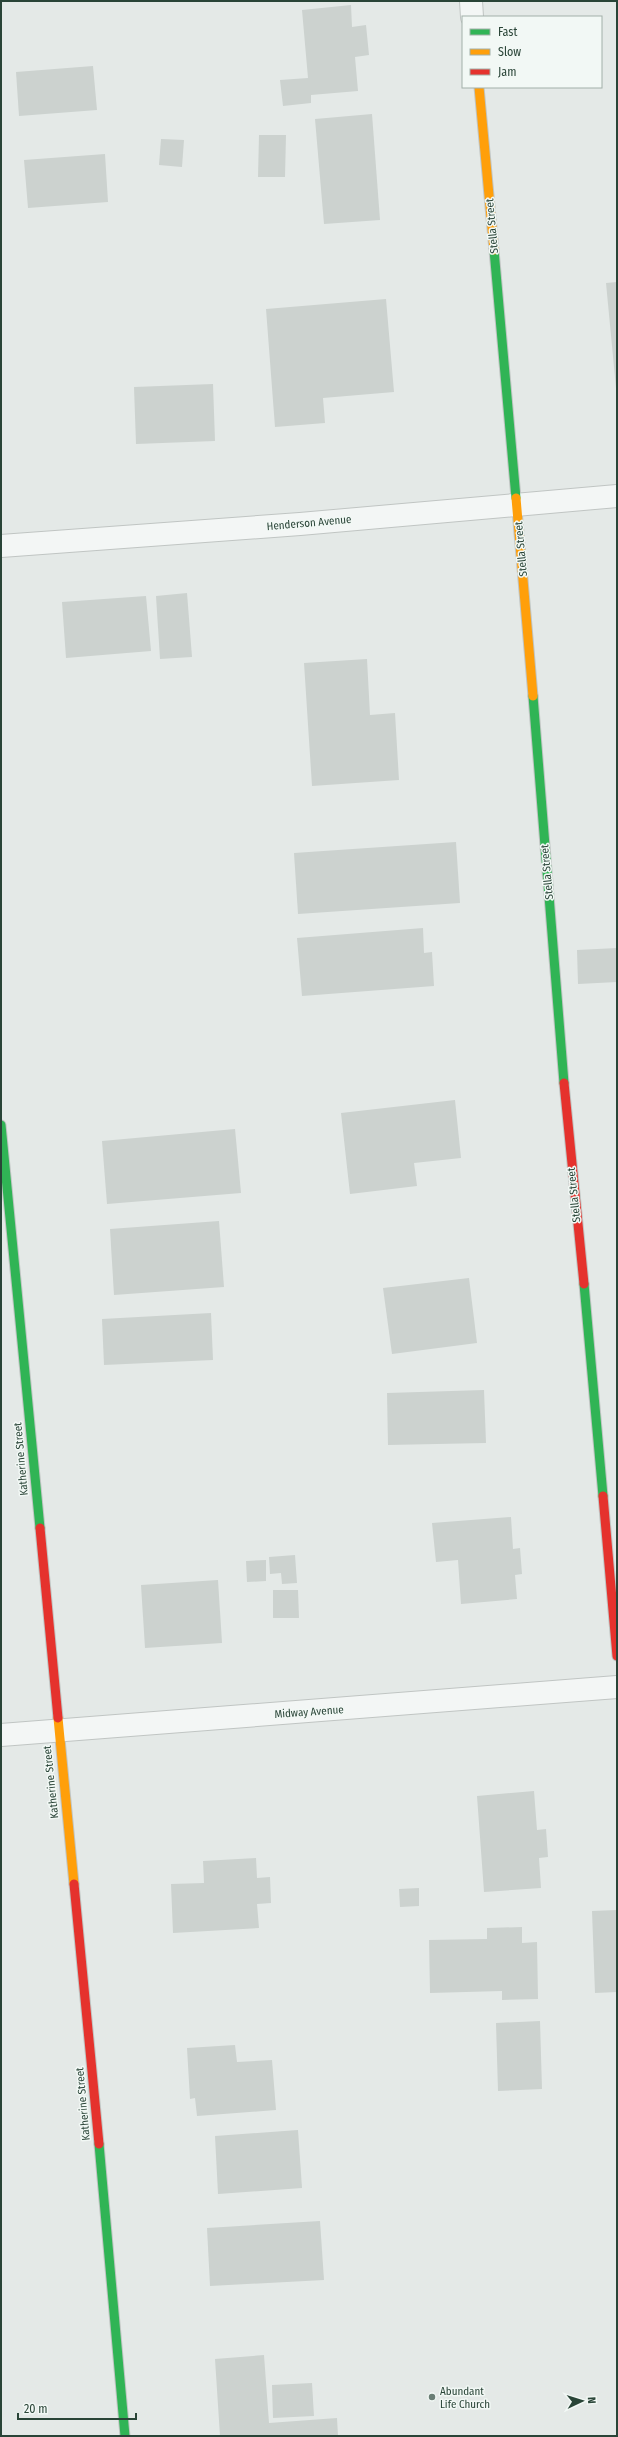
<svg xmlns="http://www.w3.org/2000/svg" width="618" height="2437" viewBox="0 0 618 2437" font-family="'Fira Sans Condensed',sans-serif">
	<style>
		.building { fill: #ccd2cf }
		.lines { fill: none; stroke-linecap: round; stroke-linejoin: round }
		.street-casing { stroke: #c0c5c3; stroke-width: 24 }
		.fast-casing { stroke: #c0c5c3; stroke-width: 11 }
		.slow-casing { stroke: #c0c5c3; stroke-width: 11 }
		.jam-casing { stroke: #c0c5c3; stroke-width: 11 }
		.street { stroke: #f3f6f5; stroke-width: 22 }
		.fast { stroke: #30b455; stroke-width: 9 }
		.slow { stroke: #ff9f0a; stroke-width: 9 }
		.jam { stroke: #e5322d; stroke-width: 9 }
		.poi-dot { fill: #6a7e75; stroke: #f2f8f5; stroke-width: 1.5 }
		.labels { text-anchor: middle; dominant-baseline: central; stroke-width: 3; stroke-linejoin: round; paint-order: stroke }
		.street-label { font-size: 11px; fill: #294437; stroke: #f2f8f5 }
		.poi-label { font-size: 11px; fill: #294437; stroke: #f2f8f5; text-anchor: start }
	</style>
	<rect width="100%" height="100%" fill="#e4e9e7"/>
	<g class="building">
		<polygon points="351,5 352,27 366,25 369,55 355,57 358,91 311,95 311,103 283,106 280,80 308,78 302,10"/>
		<polygon points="93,66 97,110 19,116 16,72"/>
		<polygon points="372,114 380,220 324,224 315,119"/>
		<polygon points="259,135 286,135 285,177 258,177"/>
		<polygon points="161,139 184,140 182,167 159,165"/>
		<polygon points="105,154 108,202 28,208 24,160"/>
		<polygon points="617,282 617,388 616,388 606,283"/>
		<polygon points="386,299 394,392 323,398 325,423 275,427 266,309"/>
		<polygon points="213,384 215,441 136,444 134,387"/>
		<polygon points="187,593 192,657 160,659 156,596"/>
		<polygon points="146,596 151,651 66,658 62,602"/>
		<polygon points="367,659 370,715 395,713 399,780 312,786 304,663"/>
		<polygon points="456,842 460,903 298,914 294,853"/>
		<polygon points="423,928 424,953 432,952 434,986 302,996 297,938"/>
		<polygon points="617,948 617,982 578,984 577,950"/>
		<polygon points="455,1100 461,1158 414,1163 417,1186 350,1194 341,1113"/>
		<polygon points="235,1129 241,1193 107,1204 102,1141"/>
		<polygon points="219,1221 224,1287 114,1295 110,1229"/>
		<polygon points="469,1278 477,1343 392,1354 383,1288"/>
		<polygon points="211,1313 213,1360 104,1365 102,1319"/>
		<polygon points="484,1390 486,1443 388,1445 387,1393"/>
		<polygon points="511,1517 513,1549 520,1548 522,1574 515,1575 517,1599 461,1604 458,1560 436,1562 432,1523"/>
		<polygon points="295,1555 297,1583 282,1584 281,1573 270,1574 269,1557"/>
		<polygon points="266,1560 266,1581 247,1582 246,1561"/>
		<polygon points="218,1580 222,1643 145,1648 141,1585"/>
		<polygon points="273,1590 298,1590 299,1618 273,1618"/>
		<polygon points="534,1791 537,1830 546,1829 548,1857 539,1858 541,1888 484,1892 477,1796"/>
		<polygon points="256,1858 257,1878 270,1877 271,1903 257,1904 259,1928 173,1933 171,1884 204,1883 203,1861"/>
		<polygon points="419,1888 419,1906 400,1907 399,1889"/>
		<polygon points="617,1910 617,1992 595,1993 592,1911"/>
		<polygon points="522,1927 522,1943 537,1942 538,1999 502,2000 502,1991 430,1993 429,1940 487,1939 487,1928"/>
		<polygon points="540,2021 542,2089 498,2091 496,2023"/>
		<polygon points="235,2045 237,2062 272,2060 276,2110 197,2116 195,2098 190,2099 187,2048"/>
		<polygon points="298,2130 302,2188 218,2194 215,2136"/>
		<polygon points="320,2221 324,2280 210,2286 207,2228"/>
		<polygon points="264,2355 269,2423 337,2418 338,2436 220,2436 215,2359"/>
		<polygon points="312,2383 314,2416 273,2418 272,2385"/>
	</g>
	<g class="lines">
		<g class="street-casing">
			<g id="street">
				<polyline points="471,1 472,17"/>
				<polyline points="1,546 300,524 617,496"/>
				<polyline points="1,1735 617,1687"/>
			</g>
		</g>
		<g class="fast-casing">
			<g id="fast">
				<polyline points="494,250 516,498"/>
				<polyline points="533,696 564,1083"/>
				<polyline points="1,1125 40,1528"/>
				<polyline points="584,1284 603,1496"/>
				<polyline points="99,2144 125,2436"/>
			</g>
		</g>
		<g class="slow-casing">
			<g id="slow">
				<polyline points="479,87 494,250"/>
				<polyline points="516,498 533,696"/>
				<polyline points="58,1718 74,1884"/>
			</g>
		</g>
		<g class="jam-casing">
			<g id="jam">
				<polyline points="564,1083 584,1284"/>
				<polyline points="603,1496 617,1656"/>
				<polyline points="40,1528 58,1718"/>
				<polyline points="74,1884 99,2144"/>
			</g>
		</g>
		<use href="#street" class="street"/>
		<use href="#fast" class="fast"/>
		<use href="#slow" class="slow"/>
		<use href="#jam" class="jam"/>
	</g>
	<circle class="poi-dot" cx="432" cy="2397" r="4"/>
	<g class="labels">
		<g class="street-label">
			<text transform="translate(492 226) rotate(-95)">Stella Street</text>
			<text transform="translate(309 523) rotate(-5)">Henderson Avenue</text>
			<text transform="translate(521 549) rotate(-95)">Stella Street</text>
			<text transform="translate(547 872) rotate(-95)">Stella Street</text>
			<text transform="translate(574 1195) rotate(-96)">Stella Street</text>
			<text transform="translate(21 1459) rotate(-95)">Katherine Street</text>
			<text transform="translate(309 1712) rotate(-4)">Midway Avenue</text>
			<text transform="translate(51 1782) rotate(-96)">Katherine Street</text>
			<text transform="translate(83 2104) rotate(-95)">Katherine Street</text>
		</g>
		<g class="poi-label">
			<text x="440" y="2391">Abundant<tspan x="440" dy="13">Life Church</tspan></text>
		</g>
	</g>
	<rect width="618" height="2437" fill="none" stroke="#294437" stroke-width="4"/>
	<rect x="462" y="16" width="140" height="72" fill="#f2f8f5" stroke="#a2b0a9"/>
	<rect x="470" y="29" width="20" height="6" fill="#30b455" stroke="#a2b0a9"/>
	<text x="498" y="36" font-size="12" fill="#294437">Fast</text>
	<rect x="470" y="49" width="20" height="6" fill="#ff9f0a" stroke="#a2b0a9"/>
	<text x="498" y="56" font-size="12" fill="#294437">Slow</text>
	<rect x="470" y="69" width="20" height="6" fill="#e5322d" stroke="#a2b0a9"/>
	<text x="498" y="76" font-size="12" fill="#294437">Jam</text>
	<g transform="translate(582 2401) rotate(86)" stroke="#f2f8f5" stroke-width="3" paint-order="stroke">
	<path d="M0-3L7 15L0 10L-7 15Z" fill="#294437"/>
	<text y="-6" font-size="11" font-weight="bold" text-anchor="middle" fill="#294437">N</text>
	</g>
	<path d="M18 2413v6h118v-6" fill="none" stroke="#294437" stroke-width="2"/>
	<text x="24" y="2413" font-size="12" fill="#294437" stroke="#f2f8f5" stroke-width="3" paint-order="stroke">20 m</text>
</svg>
